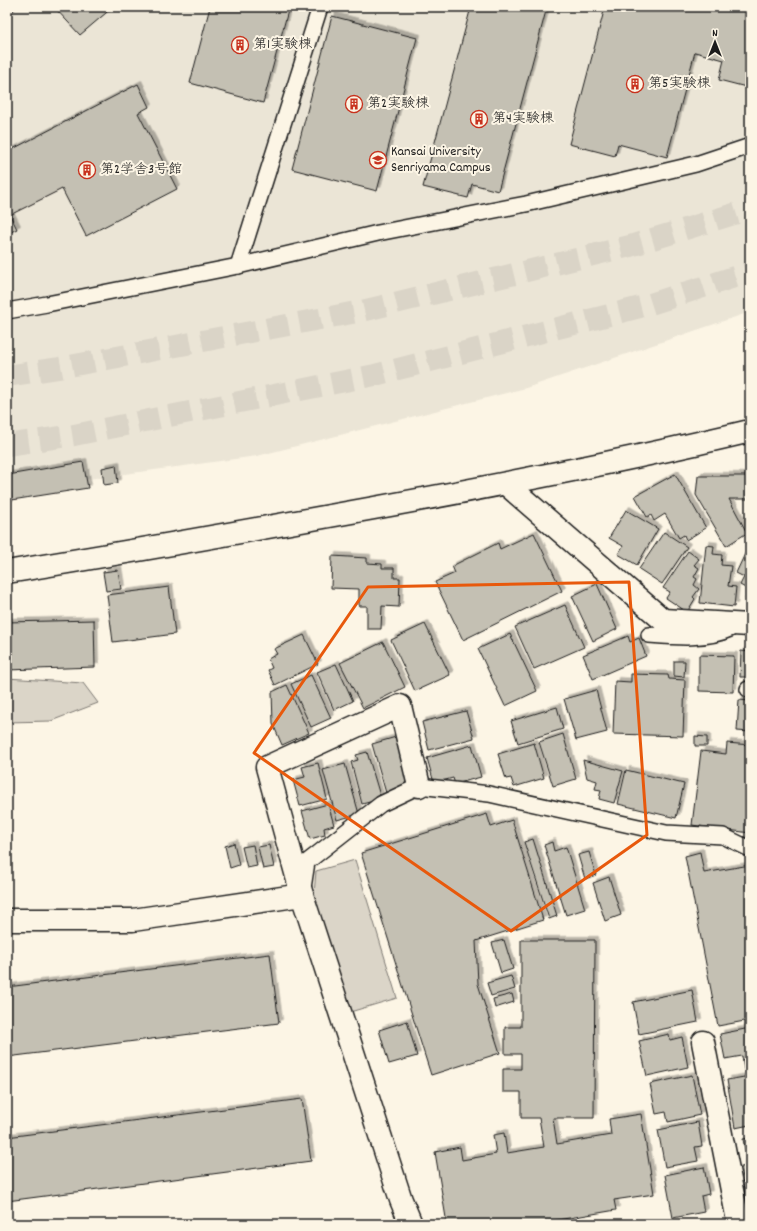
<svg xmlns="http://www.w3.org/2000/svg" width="757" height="1231" viewBox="0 0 757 1231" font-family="Dekko,'Klee One',sans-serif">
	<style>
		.built { fill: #ebe5d6 }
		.green { fill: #dbd5c8; stroke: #7c7872 }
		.building { fill: #c4c0b3; stroke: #1c1c1c; filter: url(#shadow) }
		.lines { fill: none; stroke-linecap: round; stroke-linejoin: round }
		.highway-tunnel { stroke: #dad4c7; stroke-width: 22; stroke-dasharray: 22 11; stroke-linecap: butt }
		.lane-casing { stroke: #1c1c1c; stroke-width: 18 }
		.street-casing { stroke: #1c1c1c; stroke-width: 25 }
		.lane { stroke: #fcf5e5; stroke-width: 15 }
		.street { stroke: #fcf5e5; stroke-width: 22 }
		.marked { fill: none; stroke: #e8590c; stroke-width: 3; stroke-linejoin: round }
		.labels { text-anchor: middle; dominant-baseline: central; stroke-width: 4; stroke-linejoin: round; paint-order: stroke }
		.poi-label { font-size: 14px; fill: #1c1c1c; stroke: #fcf5e5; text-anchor: start }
	</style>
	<defs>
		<filter id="shadow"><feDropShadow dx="3.5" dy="-3.5" stdDeviation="0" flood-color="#0004"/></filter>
	</defs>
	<rect width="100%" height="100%" fill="#fcf5e5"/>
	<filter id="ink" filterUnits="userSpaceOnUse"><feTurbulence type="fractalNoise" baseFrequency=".025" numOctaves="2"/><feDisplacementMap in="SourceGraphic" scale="8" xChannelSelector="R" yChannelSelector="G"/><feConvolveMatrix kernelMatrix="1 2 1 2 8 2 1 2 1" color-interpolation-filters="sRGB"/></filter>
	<g filter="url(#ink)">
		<polygon class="built" points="7,7 750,7 750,312 526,388 257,456 7,490"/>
		<g class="green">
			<polygon points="7,678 83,683 98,703 51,721 7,722"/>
			<polygon points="355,860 397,998 350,1012 314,894 316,871"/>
		</g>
		<g class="building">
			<polygon points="7,7 17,7 7,16"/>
			<polygon points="54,7 113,7 80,35"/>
			<polygon points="210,7 289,7 263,103 190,83"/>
			<polygon points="471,7 547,7 498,191 472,184 468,198 423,187"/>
			<polygon points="605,7 750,7 750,88 719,80 724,60 695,52 667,157 618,144 615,156 569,144"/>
			<polygon points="332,16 417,38 377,191 292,169"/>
			<polygon points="138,84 149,107 138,113 177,189 86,236 62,189 10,215 17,229 7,234 7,152"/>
			<polygon points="83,462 88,488 12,500 8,475"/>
			<polygon points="116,465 118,483 104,485 102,468"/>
			<polygon points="675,474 706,528 686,540 684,535 679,538 665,514 654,521 651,515 647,517 635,496"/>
			<polygon points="698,476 750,476 750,499 729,499 747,533 726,546 696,495"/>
			<polygon points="626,510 658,529 637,565 618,554 623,546 609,538"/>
			<polygon points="664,532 687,547 662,584 639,569"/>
			<polygon points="534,533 562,591 463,640 435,582 455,573 452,566 498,543 500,549"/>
			<polygon points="750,543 750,601 745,599 749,590 740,585 744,577 736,573"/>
			<polygon points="706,545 714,546 713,554 722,555 721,565 731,566 728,586 736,587 734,607 700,603"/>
			<polygon points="688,551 699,559 694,565 699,568 694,577 697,579 694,585 699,589 693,597 695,599 687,612 666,598 670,592 663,588"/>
			<polygon points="332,556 367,558 367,563 382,564 382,568 394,568 394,578 400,578 399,607 382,606 381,629 367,629 367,606 359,606 359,589 331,588"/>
			<polygon points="118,570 121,589 106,591 103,572"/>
			<polygon points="597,584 617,629 593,641 572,596"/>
			<polygon points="169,587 175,634 113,642 107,595"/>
			<polygon points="565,605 584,647 534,669 515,627"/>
			<polygon points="94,620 95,667 7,670 7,622"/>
			<polygon points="425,624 450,675 415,691 391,640"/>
			<polygon points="510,634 537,691 505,706 478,649"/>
			<polygon points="304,635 318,664 275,685 268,670 272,668 268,659 277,654 274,649"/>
			<polygon points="628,636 630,642 639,638 646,656 593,679 583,655"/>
			<polygon points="383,642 405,687 363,708 340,663"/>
			<polygon points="741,651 750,652 750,677 740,677"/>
			<polygon points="699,655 734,656 733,692 699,691"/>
			<polygon points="674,661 685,661 684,677 674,676"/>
			<polygon points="336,664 353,701 334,710 317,672"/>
			<polygon points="631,674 668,675 669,679 685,680 683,736 613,734 615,681 631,682"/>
			<polygon points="311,675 331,718 311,727 291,684"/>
			<polygon points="287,685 309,733 282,745 273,724 272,692"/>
			<polygon points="596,690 607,732 576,740 564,699"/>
			<polygon points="739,700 750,701 750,732 737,731"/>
			<polygon points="557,707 563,729 518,743 511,721"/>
			<polygon points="466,711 474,738 429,750 422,722"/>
			<polygon points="563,734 576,779 553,786 539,742"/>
			<polygon points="695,736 707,737 707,746 695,746"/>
			<polygon points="396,737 410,786 386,793 372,744"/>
			<polygon points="534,743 544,778 514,787 511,778 506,779 498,754"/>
			<polygon points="727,743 750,745 750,833 692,825 701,751 726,754"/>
			<polygon points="472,745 481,777 455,784 453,778 434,783 427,758"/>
			<polygon points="367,752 381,799 362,804 351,762 358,760 356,755"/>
			<polygon points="583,760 623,771 614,803 599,799 601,790 595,789 597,781 587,778"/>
			<polygon points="318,763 327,799 300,806 293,780 305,777 302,767"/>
			<polygon points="345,764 359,814 337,820 323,770"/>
			<polygon points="626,770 684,784 676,818 618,804"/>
			<polygon points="328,804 334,825 324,828 325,835 310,839 302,811"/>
			<polygon points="487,814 491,827 512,820 543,920 476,941 478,984 500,1053 431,1075 361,853"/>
			<polygon points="533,839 557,916 549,919 524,842"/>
			<polygon points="552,842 554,851 566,847 585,909 566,915 544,845"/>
			<polygon points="234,843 239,865 230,868 225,846"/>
			<polygon points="253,845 257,866 247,868 242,847"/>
			<polygon points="269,845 274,867 263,869 258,847"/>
			<polygon points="589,852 596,875 585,879 578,855"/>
			<polygon points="700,852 704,873 750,865 750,1020 718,1026 685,856"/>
			<polygon points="609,877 621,915 605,921 593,883"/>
			<polygon points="504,940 513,969 501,973 492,943"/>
			<polygon points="521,940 595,940 594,1118 553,1118 557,1144 611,1135 609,1119 641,1114 654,1194 614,1200 616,1210 534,1224 447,1224 435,1152 460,1147 462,1160 496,1154 493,1135 504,1133 507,1153 544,1147 539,1118 521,1118 521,1092 503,1092 503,1069 521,1069 521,1054 505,1054 505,1027 521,1027"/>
			<polygon points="270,954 279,1023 7,1057 7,987"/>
			<polygon points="511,976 515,989 491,996 487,983"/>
			<polygon points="692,990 698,1022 639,1034 633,1002"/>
			<polygon points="512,994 514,1002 495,1008 493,999"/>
			<polygon points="407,1021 417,1056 389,1064 379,1030"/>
			<polygon points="750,1028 750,1069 744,1070 742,1056 725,1059 720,1034"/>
			<polygon points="669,1034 670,1040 682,1037 688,1067 647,1076 639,1041"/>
			<polygon points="692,1075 700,1115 668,1122 666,1112 656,1114 650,1084"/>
			<polygon points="750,1076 750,1125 735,1128 727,1080"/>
			<polygon points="302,1099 311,1161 7,1201 7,1137"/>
			<polygon points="698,1122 702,1146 695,1147 698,1161 665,1167 658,1130"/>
			<polygon points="750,1138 750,1193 746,1194 741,1167 748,1166 743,1139"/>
			<polygon points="704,1167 709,1194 701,1196 704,1212 673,1218 665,1175"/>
		</g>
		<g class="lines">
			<g class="highway-tunnel">
				<polyline points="7,376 59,368 362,311 630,246 750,209"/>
				<polyline points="7,445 74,435 375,375 644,306 750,272"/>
			</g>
			<g class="lane-casing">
				<g id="lane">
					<polyline points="238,266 320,7"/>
					<polyline points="7,311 47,304 238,266 378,233 526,204 696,164 750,146"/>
					<path d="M649,635c26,2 57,5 81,-6"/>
					<polyline points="748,689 750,690"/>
					<polyline points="303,888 307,862 381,804 419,786 489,794 666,833 723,836 750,849"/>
				</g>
			</g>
			<g class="street-casing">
				<g id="street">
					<polyline points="506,484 663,620 750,625"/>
					<path d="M7,572c123,-20 245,-42 367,-64 126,-23 252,-47 376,-77"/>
					<polyline points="7,920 133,920 302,895"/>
					<polyline points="703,1042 738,1221"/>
					<polyline points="411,1224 401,1200 302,895 267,767 400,706 419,786"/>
				</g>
			</g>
			<use href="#lane" class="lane"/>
			<use href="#street" class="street"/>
		</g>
	</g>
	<path class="marked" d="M629,582l18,253 -136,96 -257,-178 114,-166z"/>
	<defs>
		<g id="building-ring" transform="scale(0.9)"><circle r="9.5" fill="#fcf5e5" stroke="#c8321e" stroke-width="1.5"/><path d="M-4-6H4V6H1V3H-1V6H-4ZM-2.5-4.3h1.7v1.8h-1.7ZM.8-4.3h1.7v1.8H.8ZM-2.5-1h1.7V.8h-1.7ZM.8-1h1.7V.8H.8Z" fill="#c8321e"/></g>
		<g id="university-ring" transform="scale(0.9)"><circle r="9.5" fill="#fcf5e5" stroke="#c8321e" stroke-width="1.5"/><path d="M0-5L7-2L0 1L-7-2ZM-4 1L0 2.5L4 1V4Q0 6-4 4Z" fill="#c8321e"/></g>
	</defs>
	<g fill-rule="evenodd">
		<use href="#building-ring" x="240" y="45"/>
		<use href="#building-ring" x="635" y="84"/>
		<use href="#building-ring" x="354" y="104"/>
		<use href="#building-ring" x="479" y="119"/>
		<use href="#university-ring" x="378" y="160"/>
		<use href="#building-ring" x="87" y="170"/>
	</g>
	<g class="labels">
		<g class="poi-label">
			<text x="253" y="45">第1実験棟</text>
			<text x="648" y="84">第5実験棟</text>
			<text x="367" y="104">第2実験棟</text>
			<text x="492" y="119">第4実験棟</text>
			<text x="391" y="152">Kansai University<tspan x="391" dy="16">Senriyama Campus</tspan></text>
			<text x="100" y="170">第2学舎3号館</text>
		</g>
	</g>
	<rect width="757" height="1231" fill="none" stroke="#fcf5e5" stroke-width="24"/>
	<rect x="12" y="12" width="733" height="1207" fill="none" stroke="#1c1c1c" stroke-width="1.5" filter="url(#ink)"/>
	<g transform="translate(715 42)" stroke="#fcf5e5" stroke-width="3" paint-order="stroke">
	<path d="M0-3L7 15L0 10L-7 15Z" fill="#1c1c1c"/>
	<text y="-6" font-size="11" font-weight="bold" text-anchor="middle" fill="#1c1c1c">N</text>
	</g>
</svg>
